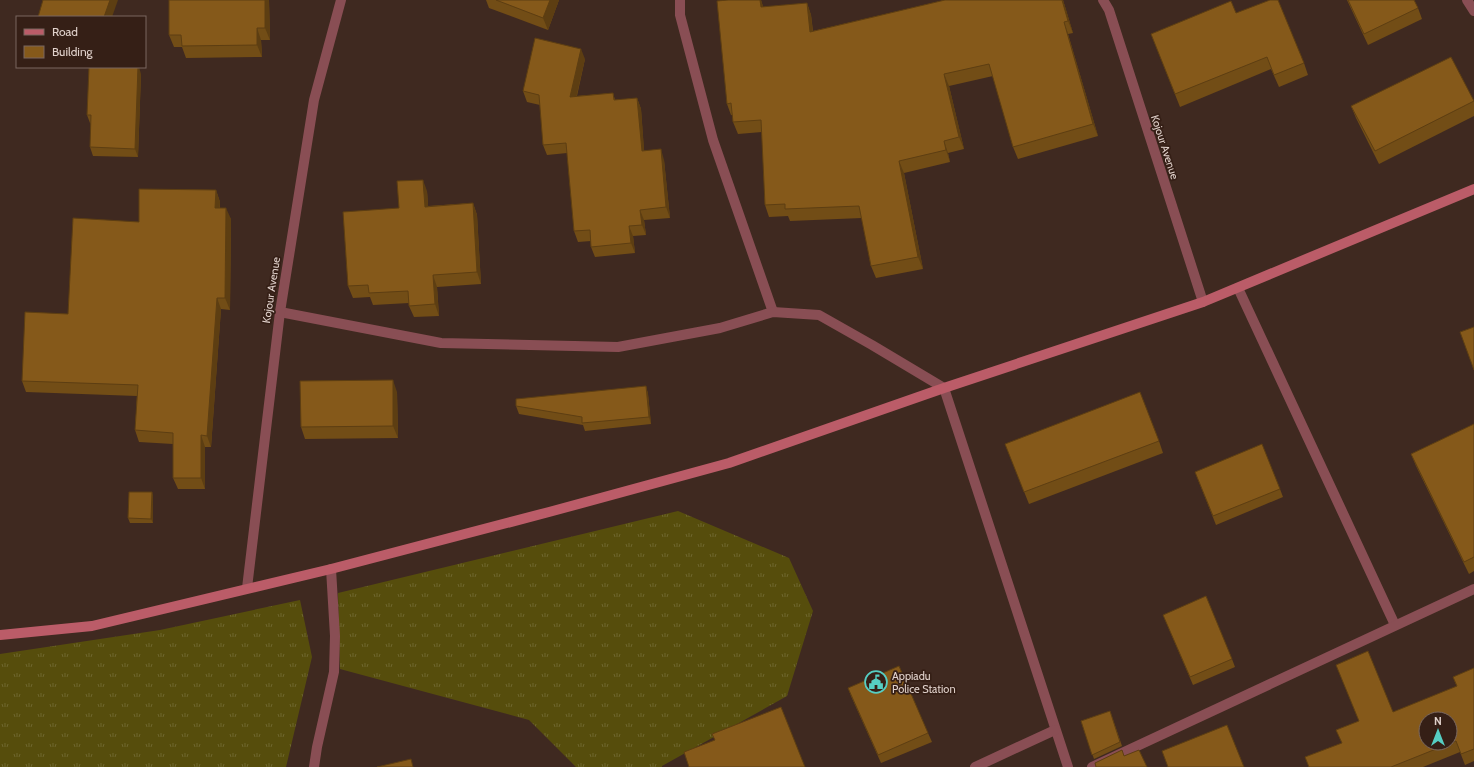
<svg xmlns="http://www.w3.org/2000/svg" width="1474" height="767" viewBox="0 0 1474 767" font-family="Cabin,sans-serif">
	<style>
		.grass { fill: url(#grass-tufts) }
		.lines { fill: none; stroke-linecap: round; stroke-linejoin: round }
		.street { stroke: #894e54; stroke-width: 10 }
		.secondary { stroke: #bb5c68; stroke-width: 10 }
		.wall { fill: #724d16 }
		.shaded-wall { fill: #5d3e12 }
		.building { fill: #85591a; stroke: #5d3e12; fill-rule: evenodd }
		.labels { text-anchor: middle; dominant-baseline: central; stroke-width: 3.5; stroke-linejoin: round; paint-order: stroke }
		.street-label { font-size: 11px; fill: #e1d2cc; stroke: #351f16 }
		.poi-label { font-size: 11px; fill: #e1d2cc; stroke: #351f16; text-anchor: start }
	</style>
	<defs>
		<pattern id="grass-tufts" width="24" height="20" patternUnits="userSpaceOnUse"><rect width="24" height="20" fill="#564d0c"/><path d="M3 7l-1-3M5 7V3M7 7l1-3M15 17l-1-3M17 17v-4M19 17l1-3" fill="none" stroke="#6e662e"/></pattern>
	</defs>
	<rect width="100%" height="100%" fill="#3f2920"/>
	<g class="grass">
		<polygon points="678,511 789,558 813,611 787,696 662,766 662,767 576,767 529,720 340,669 338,593"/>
		<polygon points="300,600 312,657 286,767 0,767 0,654 160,630"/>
	</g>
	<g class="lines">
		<g class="street">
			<polyline points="680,0 680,15 713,140 773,312"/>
			<polyline points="1103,0 1109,10 1203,302"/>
			<polyline points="1467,0 1474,11"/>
			<polyline points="1238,288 1395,625"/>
			<polyline points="280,312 441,343 618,347 720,328 773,312 819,315 872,345 944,388 1068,767"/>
			<polyline points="247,588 280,312 314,100 341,0"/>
			<polyline points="314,767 317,747 334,672 335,636 331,569"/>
			<polyline points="975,767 1055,730"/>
			<polyline points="1092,767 1474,589"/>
		</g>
		<polyline class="secondary" points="0,635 92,626 331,569 549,512 729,463 944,388 1203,302 1474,189"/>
	</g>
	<g class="wall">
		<polygon points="269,0 270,40 261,40 262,57 186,58 182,47 174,47 169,35"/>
		<polygon points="486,0 559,0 548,30 489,8"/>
		<polygon points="761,0 763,7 807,3 811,15 813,31 945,0 1063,0 1073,33 1068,34 1098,136 1018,159 1013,147 993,76 949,86 964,149 948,153 950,162 904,173 923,269 876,278 871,266 862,218 790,221 788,216 769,217 765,205 762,132 738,134 733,122 733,115 731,115 727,104"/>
		<polygon points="1347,0 1414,0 1418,8 1422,19 1368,45"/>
		<polygon points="1236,13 1304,63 1308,75 1279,87 1271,69 1180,107 1151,34"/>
		<polygon points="585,59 577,96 613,93 615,100 637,98 641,109 644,151 664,160 670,218 644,220 646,235 633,236 635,253 595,257 591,247 591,241 578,242 574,231 567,153 547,155 543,145 540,105 527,102 523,91"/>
		<polygon points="141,74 138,157 93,156 90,147 91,124 90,123 87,115"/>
		<polygon points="1474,101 1474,116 1379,164 1356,118 1351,106"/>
		<polygon points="216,190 220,202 220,208 231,219 230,310 221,309 211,447 205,447 205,489 178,489 173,478 173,444 139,442 135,430 137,396 26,392 22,381 68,314 139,222"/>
		<polygon points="427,191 428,206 473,203 477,215 481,284 437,287 439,316 414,317 409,306 409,303 373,305 370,297 353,298 348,286 399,208"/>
		<polygon points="646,386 648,394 651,424 585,431 583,425 519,414 516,406"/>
		<polygon points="397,392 398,438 305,439 301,427"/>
		<polygon points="1474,424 1474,571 1469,574 1416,466 1411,454"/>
		<polygon points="1159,441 1163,453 1029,504 1005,444"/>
		<polygon points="1195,472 1280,489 1283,497 1216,525"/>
		<polygon points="152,492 153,497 153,523 130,523 128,518"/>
		<polygon points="1163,615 1232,659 1235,667 1193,685"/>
		<polygon points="1336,665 1393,712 1457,687 1453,677 1474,668 1474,761 1465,765 1460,752 1423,767 1309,767 1305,757 1342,743 1336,730 1359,721"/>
		<polygon points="848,688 928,733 932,742 881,763 851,696"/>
		<polygon points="1110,711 1122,746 1094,759 1081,721"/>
	</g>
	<g class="shaded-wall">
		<polygon points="110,0 118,0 112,17 104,17"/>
		<polygon points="265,0 269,0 270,40 265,28"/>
		<polygon points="550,0 559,0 548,30 543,18"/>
		<polygon points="760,0 761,0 764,9 761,7"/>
		<polygon points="1062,0 1063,0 1073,33 1068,21"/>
		<polygon points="807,3 811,15 814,44 810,32"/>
		<polygon points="1064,22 1068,34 1098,136 1093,124"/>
		<polygon points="257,28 261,40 262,57 257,45"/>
		<polygon points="581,49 585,59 574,107 570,97"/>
		<polygon points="138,67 139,67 141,74 138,157 135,149"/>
		<polygon points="944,74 949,86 964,149 959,137"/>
		<polygon points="637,98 641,109 645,162 642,151"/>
		<polygon points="944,141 948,153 950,162 946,150"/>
		<polygon points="661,149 664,160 670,218 666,207"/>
		<polygon points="899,161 904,173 923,269 918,257"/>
		<polygon points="423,180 427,191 429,218 425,207"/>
		<polygon points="216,190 220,202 219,219 215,208"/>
		<polygon points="473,203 477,215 481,284 477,272"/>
		<polygon points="226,208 231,219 230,310 225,298"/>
		<polygon points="640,210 644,220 646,235 642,225"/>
		<polygon points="629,226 633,236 635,253 631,243"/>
		<polygon points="433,275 437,287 439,316 435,304"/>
		<polygon points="217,298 221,309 211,447 207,436"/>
		<polygon points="393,380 397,392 398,438 393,426"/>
		<polygon points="646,386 648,394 651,424 649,417"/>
		<polygon points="201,435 205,447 205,489 201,478"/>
		<polygon points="152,492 153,497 153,523 151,519"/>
	</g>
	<g class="building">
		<polygon points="43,0 110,0 104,17 38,17"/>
		<polygon points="169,0 265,0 265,28 257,28 257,45 182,46 181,35 169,35"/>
		<polygon points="496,0 550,0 543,18"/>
		<polygon points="728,0 760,0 761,7 807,3 810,32 945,0 1062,0 1068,21 1064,22 1093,124 1013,147 989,64 944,74 959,137 944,141 946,150 899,161 918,257 871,266 859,206 785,209 785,204 765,205 761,120 733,122 731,103 727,104 717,1"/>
		<polygon points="1270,0 1278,0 1304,63 1274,75 1267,57 1175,94 1151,34 1231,1 1236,13"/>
		<polygon points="1348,0 1414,0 1418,8 1364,34"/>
		<polygon points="535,38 581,49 570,97 613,93 614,100 637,98 642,151 661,149 666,207 640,210 642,225 629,226 631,243 591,247 590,230 574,231 566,143 543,145 539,95 523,91"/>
		<polygon points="1451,57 1474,101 1375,151 1351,106"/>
		<polygon points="89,67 138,67 135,149 90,147 91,115 87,115"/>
		<polygon points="423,180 425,207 473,203 477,272 433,275 435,304 409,306 408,291 369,293 368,285 348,286 343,212 399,208 397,181"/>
		<polygon points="139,189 216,190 215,208 226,208 225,298 217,298 207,436 201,435 201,478 173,478 173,433 135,430 138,385 22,381 25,312 68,314 73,218 139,222"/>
		<polygon points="1474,327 1474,370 1460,332"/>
		<polygon points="393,380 393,426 301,427 300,381"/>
		<polygon points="646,386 649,417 582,423 582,417 516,406 516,399"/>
		<polygon points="1140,392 1159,441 1024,492 1005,444"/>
		<polygon points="1474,424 1474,557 1464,562 1411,454"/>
		<polygon points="1262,444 1280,489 1213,516 1195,472"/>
		<polygon points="129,492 152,492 151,519 128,518"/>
		<polygon points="1206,596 1232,659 1190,677 1163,615"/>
		<path d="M1368,651l25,61 64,-26 -4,-9 21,-9v81l-13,5 -5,-13 -65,26h-82l-4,-10 37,-14 -6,-13 23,-9 -23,-56zM1426,719h24v24h-24z"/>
		<polygon points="899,666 928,733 878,755 848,688"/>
		<polygon points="781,707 805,767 689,767 684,752 715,740 712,734"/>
		<polygon points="1110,711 1120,742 1092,755 1081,721"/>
		<polygon points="1227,725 1244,767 1168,767 1162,751"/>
		<polygon points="1122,750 1124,756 1139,750 1147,767 1096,767 1095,763"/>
		<polygon points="411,759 413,767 377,767"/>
	</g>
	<defs>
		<g id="civic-ring" transform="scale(1.15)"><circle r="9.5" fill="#351f16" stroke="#56cec3" stroke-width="1.5"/><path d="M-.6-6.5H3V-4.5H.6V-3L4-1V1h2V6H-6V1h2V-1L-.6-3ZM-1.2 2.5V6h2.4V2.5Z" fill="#56cec3"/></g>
	</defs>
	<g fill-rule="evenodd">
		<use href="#civic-ring" x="876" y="682"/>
	</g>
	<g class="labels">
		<g class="street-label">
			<text transform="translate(1165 147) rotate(72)">Kojour Avenue</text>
			<text transform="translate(271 290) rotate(-81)">Kojour Avenue</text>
		</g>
		<g class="poi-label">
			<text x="892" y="676">Appiadu<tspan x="892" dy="13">Police Station</tspan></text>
		</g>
	</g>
	<rect x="16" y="16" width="130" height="52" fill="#351f16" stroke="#7a675f"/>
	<rect x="24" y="29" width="20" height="6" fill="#bb5c68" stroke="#7a675f"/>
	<text x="52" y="36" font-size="12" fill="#e1d2cc">Road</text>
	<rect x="24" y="46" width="20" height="12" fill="#85591a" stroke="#7a675f"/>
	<text x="52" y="56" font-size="12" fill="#e1d2cc">Building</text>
	<g transform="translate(1438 731)"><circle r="19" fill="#351f16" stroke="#7a675f"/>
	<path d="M0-3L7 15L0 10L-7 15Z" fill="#56cec3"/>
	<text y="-6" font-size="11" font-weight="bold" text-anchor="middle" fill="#e1d2cc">N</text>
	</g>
</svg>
